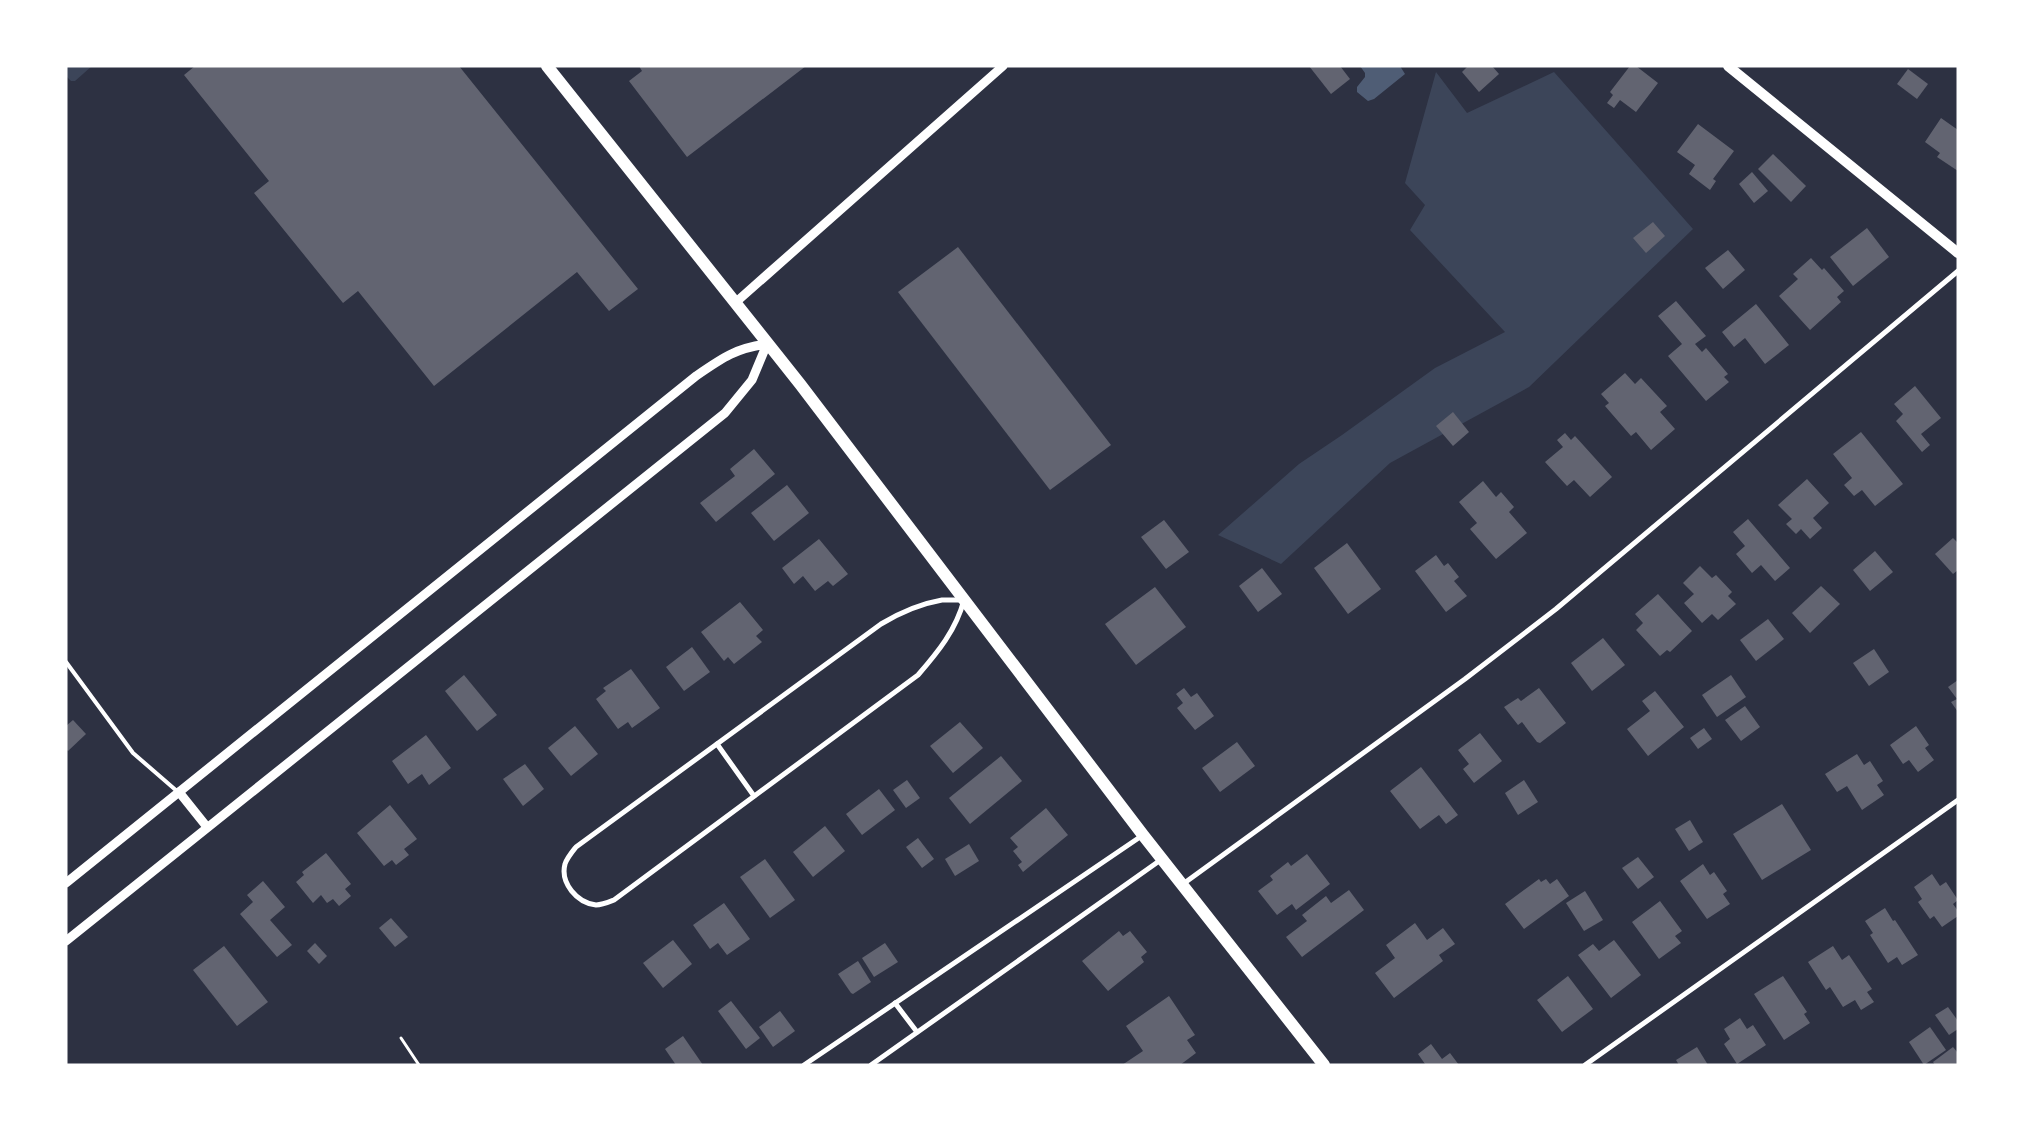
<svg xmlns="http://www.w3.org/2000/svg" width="2024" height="1131" viewBox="0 0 2024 1131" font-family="'Source Sans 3',sans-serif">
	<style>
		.green { fill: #3c4559 }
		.water { fill: #4f5d75 }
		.building { fill: #626471 }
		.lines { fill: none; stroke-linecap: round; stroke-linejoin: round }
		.path { stroke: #fff; stroke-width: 3 }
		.service { stroke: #fff; stroke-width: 4 }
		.minor { stroke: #fff; stroke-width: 5 }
		.tertiary { stroke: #fff; stroke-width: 9 }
		.secondary { stroke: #fff; stroke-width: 10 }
		.primary { stroke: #fff; stroke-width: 12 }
	</style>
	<rect width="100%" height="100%" fill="#2d3142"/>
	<g class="green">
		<polygon points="66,66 92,66 75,81 71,81 66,76"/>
		<polygon points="1436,72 1467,113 1554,72 1693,229 1529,387 1390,463 1281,564 1218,535 1299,464 1342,435 1435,368 1505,332 1410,230 1425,205 1405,183"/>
	</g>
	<polygon class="water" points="1360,66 1400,66 1405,74 1374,99 1368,101 1357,92 1357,87 1365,77 1365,73"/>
	<g class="building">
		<polygon points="195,66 459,66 638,289 609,311 577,272 434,386 358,291 343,303 254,193 269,181 184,75"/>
		<polygon points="639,66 806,66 687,157 629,81 642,71"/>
		<polygon points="1309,66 1340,66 1350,79 1331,94"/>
		<polygon points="1468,66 1492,66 1499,74 1479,92 1462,72"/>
		<polygon points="1630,66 1636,66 1658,83 1636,112 1620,100 1614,108 1607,103 1613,95 1610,92"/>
		<polygon points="1908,69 1928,84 1917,99 1897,84"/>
		<polygon points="1941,118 1958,130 1958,171 1937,157 1940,153 1925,142"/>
		<polygon points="1698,124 1734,151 1713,179 1716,181 1710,190 1689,174 1695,165 1677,152"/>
		<polygon points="1773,154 1806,186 1791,202 1758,169"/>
		<polygon points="1752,172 1768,191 1754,203 1739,184"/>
		<polygon points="1653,222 1665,236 1646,253 1633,238"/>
		<polygon points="1867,228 1889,257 1853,286 1830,257"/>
		<polygon points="958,247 1111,445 1050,490 898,292"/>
		<polygon points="1728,250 1745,270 1723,289 1705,268"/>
		<polygon points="1811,258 1822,270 1824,268 1844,291 1837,297 1841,302 1810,330 1779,296 1798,279 1793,274"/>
		<polygon points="1676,301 1706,336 1695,344 1702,352 1706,348 1728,374 1724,377 1729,382 1706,401 1668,356 1682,344 1658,316"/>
		<polygon points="1756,304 1789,345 1765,364 1745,338 1734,347 1722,332"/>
		<polygon points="1625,373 1635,384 1641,378 1667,406 1660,412 1675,429 1651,450 1636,432 1631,436 1605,406 1609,403 1601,394"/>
		<polygon points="1915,386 1941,418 1921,434 1930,445 1922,452 1896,421 1903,414 1894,404"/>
		<polygon points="1453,412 1469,432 1453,446 1436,426"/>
		<polygon points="1861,432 1903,484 1875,506 1862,490 1854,496 1844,485 1852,478 1833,454"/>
		<polygon points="1565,433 1571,440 1575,436 1612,477 1590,497 1574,480 1567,486 1545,462 1563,447 1557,440"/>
		<polygon points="754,449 775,474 716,522 700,503 735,476 730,469"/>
		<polygon points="1807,479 1829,503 1813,518 1822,528 1810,539 1801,529 1796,534 1786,524 1792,519 1778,505"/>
		<polygon points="1483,481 1496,497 1501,492 1514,507 1509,512 1527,533 1496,559 1470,529 1477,523 1459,502"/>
		<polygon points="787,485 809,513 774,541 751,513"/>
		<polygon points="1748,519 1790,568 1775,581 1761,565 1752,573 1736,554 1745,546 1733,532"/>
		<polygon points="1164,520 1189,552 1166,569 1141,537"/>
		<polygon points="1953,538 1958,543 1958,570 1953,574 1935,554"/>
		<polygon points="819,539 848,574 833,586 828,581 815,591 803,576 794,584 782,568"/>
		<polygon points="1347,543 1381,589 1348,614 1314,568"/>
		<polygon points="1875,551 1893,572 1870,591 1853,570"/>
		<polygon points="1436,555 1444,566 1448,563 1459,577 1454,581 1467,596 1446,612 1415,571"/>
		<polygon points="1700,566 1712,578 1716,575 1732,592 1728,596 1736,604 1718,620 1712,614 1702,623 1684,603 1694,594 1683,583"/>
		<polygon points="1262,568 1282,594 1258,612 1239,586"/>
		<polygon points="1821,586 1840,604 1810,633 1792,613"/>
		<polygon points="1155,587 1186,627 1136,665 1105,624"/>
		<polygon points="1658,594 1692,631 1670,652 1667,650 1660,656 1636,630 1643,623 1635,614"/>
		<polygon points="740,602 763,630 756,636 762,642 734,664 728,657 724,661 701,632"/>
		<polygon points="1768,619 1784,639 1756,661 1740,640"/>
		<polygon points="1603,638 1625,665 1592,691 1571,663"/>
		<polygon points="692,647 710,672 684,691 666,667"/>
		<polygon points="1874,649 1889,672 1869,686 1853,663"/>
		<polygon points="631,669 660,708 632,728 628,722 618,729 596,699 606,691 603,688"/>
		<polygon points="464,675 497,715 477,731 445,691"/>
		<polygon points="1731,675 1746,697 1717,717 1702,695"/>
		<polygon points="1958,680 1958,712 1951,702 1957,699 1948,687"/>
		<polygon points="1184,688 1191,697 1197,693 1214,716 1195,730 1177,708 1183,703 1176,694"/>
		<polygon points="1539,688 1566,723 1540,743 1537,742 1522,722 1518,725 1504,707 1518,698 1521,701"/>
		<polygon points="1655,691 1684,727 1648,756 1627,729 1650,711 1642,701"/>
		<polygon points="1745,706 1760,727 1741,741 1725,720"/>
		<polygon points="73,720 86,734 68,751 66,749 66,726"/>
		<polygon points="960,722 983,748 953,773 930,746"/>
		<polygon points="575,726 598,754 571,776 548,748"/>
		<polygon points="1916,726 1929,745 1925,748 1934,760 1918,772 1909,760 1903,764 1890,745"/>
		<polygon points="1704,728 1712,739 1698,749 1690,738"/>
		<polygon points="1480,733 1502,761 1474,783 1463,769 1469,764 1458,750"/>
		<polygon points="426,735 451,768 429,785 422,774 408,784 392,761"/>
		<polygon points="1237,742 1255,766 1220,792 1202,768"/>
		<polygon points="1857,754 1864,765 1870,761 1883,781 1877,785 1884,795 1862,810 1847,786 1837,792 1825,774"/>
		<polygon points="1001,756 1022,781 970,824 949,798"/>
		<polygon points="525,764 544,789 523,806 503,779"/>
		<polygon points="1421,767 1458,815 1446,824 1439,815 1420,829 1390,791"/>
		<polygon points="907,780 920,798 906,808 893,790"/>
		<polygon points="1524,780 1538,802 1518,815 1505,793"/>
		<polygon points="879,789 895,810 862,835 846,814"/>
		<polygon points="1782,804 1811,850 1762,880 1733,834"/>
		<polygon points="390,805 417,839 404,849 409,855 396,865 392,860 384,866 357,833"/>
		<polygon points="1046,808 1068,835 1023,872 1018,865 1022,862 1013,851 1018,847 1010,838"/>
		<polygon points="1690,820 1703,842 1689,851 1675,829"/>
		<polygon points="825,826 845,851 813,877 793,852"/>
		<polygon points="918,838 934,859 922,868 906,847"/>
		<polygon points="969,844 979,861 955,876 945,859"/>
		<polygon points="326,853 351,884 345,889 351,896 339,906 333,899 327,903 321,895 313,903 296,882 304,875 302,872"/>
		<polygon points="1307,854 1330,884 1296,910 1292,904 1277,915 1258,891 1273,880 1270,876 1288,862 1291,866"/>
		<polygon points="1638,857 1654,877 1638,889 1622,868"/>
		<polygon points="765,859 795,900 770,918 740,877"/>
		<polygon points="1703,864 1710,875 1714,872 1727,891 1723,894 1730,904 1707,919 1680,881"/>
		<polygon points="1932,874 1940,886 1946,882 1958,900 1953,904 1958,911 1958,916 1942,927 1934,916 1930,919 1918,902 1922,899 1914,887"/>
		<polygon points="1539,879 1541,882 1546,879 1550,884 1557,879 1569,896 1524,929 1505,904"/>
		<polygon points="263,881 285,907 270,920 292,945 277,957 240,914 253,902 247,895"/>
		<polygon points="1349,890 1364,910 1302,957 1286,937 1307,921 1302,915 1326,896 1331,903"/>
		<polygon points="1585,891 1603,920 1584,931 1566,903"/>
		<polygon points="1660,901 1682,931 1675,936 1681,943 1659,959 1632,922"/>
		<polygon points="724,903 750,939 727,955 718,943 710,949 693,925"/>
		<polygon points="1885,908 1893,921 1895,920 1918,955 1902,965 1897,957 1888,963 1870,935 1873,933 1865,921"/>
		<polygon points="391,918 408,937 395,947 379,928"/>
		<polygon points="1415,923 1427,940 1443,928 1455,944 1439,955 1443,961 1394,998 1375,973 1395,958 1386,945"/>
		<polygon points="1119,931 1123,936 1130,931 1147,952 1141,957 1144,962 1108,991 1082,961"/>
		<polygon points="673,940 692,964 663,988 643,963"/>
		<polygon points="1614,940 1641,975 1611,998 1578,955 1593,944 1599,951"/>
		<polygon points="315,943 327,956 319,964 307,951"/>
		<polygon points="885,943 898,962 874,977 862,958"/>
		<polygon points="224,946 268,1002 237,1026 193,970"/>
		<polygon points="1833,946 1842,960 1849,955 1872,989 1867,992 1874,1002 1861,1010 1855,1000 1843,1007 1830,987 1826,990 1808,962"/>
		<polygon points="858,961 871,982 853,994 851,993 838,974"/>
		<polygon points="1568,976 1593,1009 1562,1032 1537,1000"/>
		<polygon points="1783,976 1807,1012 1804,1014 1810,1023 1784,1040 1754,994"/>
		<polygon points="1169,996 1195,1035 1187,1040 1196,1053 1180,1065 1122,1065 1143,1051 1126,1026"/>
		<polygon points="731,1001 760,1038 746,1049 718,1011"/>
		<polygon points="1948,1007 1958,1021 1958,1029 1949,1035 1935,1015"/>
		<polygon points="780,1011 795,1031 773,1047 759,1027"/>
		<polygon points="1740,1018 1747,1029 1753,1025 1766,1045 1737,1064 1724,1044 1730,1039 1724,1029"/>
		<polygon points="1930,1027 1946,1050 1924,1065 1909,1042"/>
		<polygon points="683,1036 703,1065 676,1065 665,1049"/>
		<polygon points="1431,1044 1442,1059 1450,1053 1459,1065 1424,1065 1425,1064 1418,1054"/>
		<polygon points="1697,1047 1708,1065 1679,1065 1676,1060"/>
		<polygon points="1953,1047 1958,1053 1958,1065 1935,1065 1933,1062"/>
	</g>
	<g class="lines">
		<polyline class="path" points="401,1038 419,1065"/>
		<polyline class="service" points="66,662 133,753 178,792"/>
		<g class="minor">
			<path d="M942,600h22c-8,30 -26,52 -46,75l-304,225c-5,2 -12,5 -18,5 -19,-2 -36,-22 -31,-41 2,-6 7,-12 11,-17l305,-223c20,-12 38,-20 61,-24z"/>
			<polyline points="717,744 754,796"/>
			<polyline points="1183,884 1465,679 1556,609 1958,271"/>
			<polyline points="895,1003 917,1032"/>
			<polyline points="804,1065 1143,835"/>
			<polyline points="871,1065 1162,859"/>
			<polyline points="1585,1065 1958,800"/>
		</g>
		<g class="tertiary">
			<polyline points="735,303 1003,66"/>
			<polyline points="179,792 207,827"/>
			<path d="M66,883l630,-507c26,-18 40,-28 71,-32l-15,36 -27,33 -659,528"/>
		</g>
		<polyline class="secondary" points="1728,66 1958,253"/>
		<polyline class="primary" points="547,66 800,384 1143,835 1324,1065"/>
	</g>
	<rect width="2024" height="1131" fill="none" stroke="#ffffff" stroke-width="135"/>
</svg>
